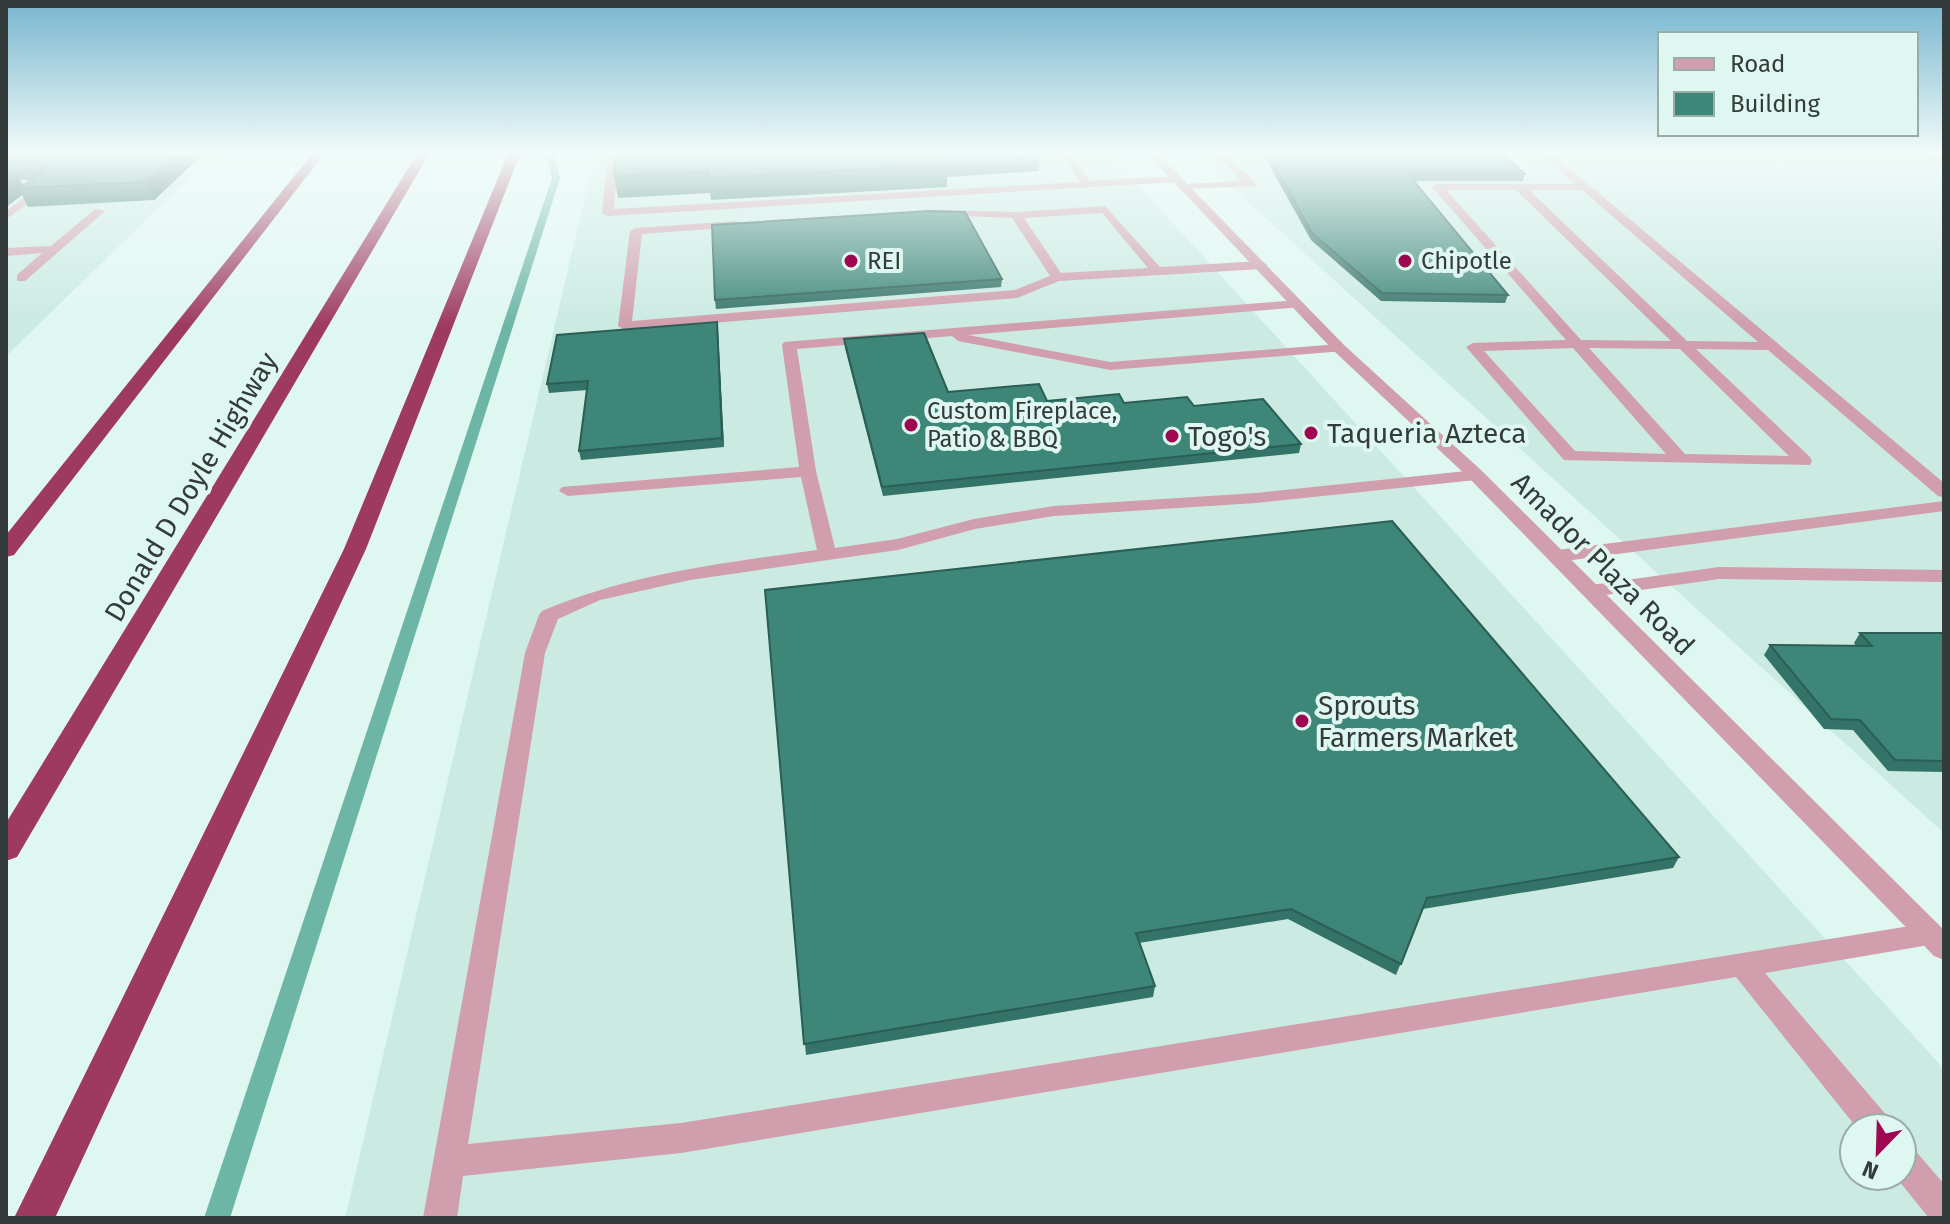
<svg xmlns="http://www.w3.org/2000/svg" width="1950" height="1224" viewBox="0 0 1950 1224" font-family="'Fira Sans',sans-serif">
	<style>
		.built { fill: #caeae2; fill-rule: evenodd }
		.lines { fill: none; stroke-linecap: round; stroke-linejoin: round }
		.stream { fill: #6db6a6; fill-rule: evenodd }
		.service { fill: #d09eac; fill-rule: evenodd }
		.tertiary { fill: #d09eac; fill-rule: evenodd }
		.motorway { fill: #9e3a5e; fill-rule: evenodd }
		.wall { fill: #347367; fill-rule: evenodd }
		.shaded-wall { fill: #2b5e54 }
		.building { fill: #3d8678; stroke: #2b5e54; stroke-width: 2 }
		.poi-dot { fill: #9e0851; stroke: #dff7f1; stroke-width: 3 }
		.labels { text-anchor: middle; dominant-baseline: central; stroke-width: 8; stroke-linejoin: round; paint-order: stroke }
		.far-poi-label { font-size: 24px; fill: #333c3a; stroke: #dff7f1; text-anchor: start }
		.poi-label { font-size: 28px; fill: #333c3a; stroke: #dff7f1; text-anchor: start }
		.street-label { font-size: 28px; fill: #333c3a; stroke: #dff7f1 }
	</style>
	<rect width="100%" height="100%" fill="#dff7f1"/>
	<g class="built">
		<polygon points="6,154 214,154 6,356"/>
		<path d="M595,154h515l834,915v149h-1599zM1854,1128h48v48h-48z"/>
		<polygon points="1195,154 1944,154 1944,833"/>
	</g>
	<g class="lines">
		<polygon class="stream" points="546,154 554,154 560,178 230,1218 204,1218 552,178"/>
		<g class="service">
			<polygon points="608,154 618,154 614,209 1080,182 1060,154 1070,154 1090,181 1177,176 1182,179 1177,182 608,216 602,213"/>
			<polygon points="1214,154 1225,154 1255,182 1255,186 1181,189 1181,185 1185,184 1242,181"/>
			<path d="M1541,154h11l392,329v14l-6,-1 -170,-146 -72,-1 114,108 2,4 -2,4 -246,-5 -98,-113 7,-4 93,-3 -134,-153 5,-3h138zM1446,190h70l155,151 -90,-1zM1529,190h53l176,152 -71,-1zM1573,348l93,106 -91,-3 -91,-100zM1589,348l91,1 109,107 -104,-2z"/>
			<polygon points="1921,154 1934,154 1944,159 1944,166"/>
			<polygon points="48,182 53,185 52,187 6,219 6,211 36,189 6,190 6,184"/>
			<path d="M1105,206l55,61 101,-6 6,4 -6,4 -202,12 -42,17 -392,32 -7,-4 12,-95 6,-3 100,-7 6,3 -6,3 -94,7 -10,87 383,-31 35,-14 -38,-58 -72,-3 -4,-1v-4l80,2zM1102,213l46,55 -87,5 -37,-55z"/>
			<polygon points="95,209 105,211 25,281 17,281 17,275 42,253 6,256 6,248 51,246"/>
			<path d="M1297,300l7,4 -2,3 -334,28 142,27 229,-18 7,4 -2,3 -234,19 -152,-29 -6,-5 -155,13 19,122 19,77 62,-9 77,-20 80,-13 202,-13 220,-23 9,5 -9,5 -220,23 -202,13 -79,13 -77,21 -208,30 -90,20 -42,19 -13,34 -77,491 213,-21 1248,-200 10,3 4,8 -4,8 -10,3 -164,28 123,144 5,11h-36l-121,-151 -1055,176 -218,23 -6,42h-34l102,-565 14,-38 3,-4c87,-37 181,-48 275,-61l-16,-73 -233,19 -9,-5 3,-4 237,-20 -17,-122 2,-3z"/>
			<polygon points="1944,501 1944,511 1557,562 1548,556 1557,550"/>
			<polygon points="1719,567 1944,570 1944,582 1719,579 1591,597 1581,591 1591,585"/>
			<polygon points="1902,1143 1913,1148 1944,1184 1944,1218 1929,1218 1895,1176 1902,1176"/>
		</g>
		<polygon class="tertiary" points="1147,154 1158,154 1344,345 1482,471 1944,930 1944,960 1934,956 1470,479 1334,351"/>
		<g class="motorway">
			<polygon points="312,154 324,154 14,555 6,557 6,535"/>
			<polygon points="417,154 429,154 17,857 6,861 6,823"/>
			<polygon points="508,154 520,154 366,549 55,1218 14,1218 344,549"/>
		</g>
	</g>
	<g class="wall">
		<path d="M6,154h197l-49,46 -126,7 -6,-12 -16,12zM20,180h11l-8,5z"/>
		<polygon points="616,154 1040,154 1039,171 947,177 947,187 711,200 710,193 618,198 614,176"/>
		<polygon points="1263,154 1503,154 1525,174 1523,181 1414,181 1508,295 1505,303 1381,301 1311,240"/>
		<polygon points="1002,279 1001,287 716,309 715,300"/>
		<polygon points="718,331 724,447 581,460 579,451 587,390 549,393 547,384"/>
		<polygon points="844,339 948,392 1047,401 1194,406 1301,444 1299,453 883,496 845,348"/>
		<polygon points="765,590 1679,857 1673,868 1423,909 1396,975 1288,919 1139,943 1155,986 1153,997 806,1055"/>
		<polygon points="1860,633 1944,633 1944,772 1888,771 1853,730 1824,729 1764,655 1770,645 1856,646 1854,643"/>
	</g>
	<g class="shaded-wall">
		<polygon points="176,154 203,154 154,200 146,182"/>
		<polygon points="17,174 24,188 19,188 22,195 6,207 6,181"/>
		<polygon points="717,322 718,331 724,447 722,438"/>
	</g>
	<g class="building">
		<polygon points="6,154 176,154 146,182 19,188 45,171 46,164 39,161 6,162"/>
		<polygon points="616,154 976,154 942,156 947,165 708,178 708,171 614,176"/>
		<polygon points="1268,154 1503,154 1525,174 1408,174 1508,295 1382,293 1312,233"/>
		<polygon points="6,174 17,174 6,181"/>
		<polygon points="929,211 965,212 1002,279 715,300 712,225"/>
		<polygon points="717,322 722,438 579,451 588,381 547,384 557,335"/>
		<polygon points="924,333 948,392 1039,384 1047,401 1119,394 1124,403 1187,397 1194,406 1263,399 1301,444 882,487 844,339"/>
		<polygon points="1392,521 1679,857 1427,898 1401,964 1291,909 1136,933 1155,986 804,1044 765,590"/>
		<polygon points="1860,633 1944,633 1944,761 1895,760 1860,720 1831,719 1770,645 1872,646"/>
	</g>
	<linearGradient id="sky" x2="0" y2="1"><stop stop-color="#77b5ce"/><stop offset="0.47" stop-color="#f1fbf9"/><stop offset="1" stop-color="#f1fbf9" stop-opacity="0"/></linearGradient>
	<rect width="1950" height="326" fill="url(#sky)"/>
	<g class="poi-dot">
		<circle cx="851" cy="261" r="8"/>
		<circle cx="1405" cy="261" r="8"/>
		<circle cx="911" cy="425" r="8"/>
		<circle cx="1311" cy="433" r="8"/>
		<circle cx="1172" cy="436" r="8"/>
		<circle cx="1302" cy="721" r="8"/>
	</g>
	<g class="labels">
		<g class="far-poi-label">
			<text x="867" y="261">REI</text>
			<text x="1421" y="261">Chipotle</text>
			<text x="927" y="411">Custom Fireplace,<tspan x="927" dy="28">Patio &amp; BBQ</tspan></text>
		</g>
		<g class="poi-label">
			<text x="1327" y="433">Taqueria Azteca</text>
			<text x="1188" y="436">Togo's</text>
			<text x="1318" y="705">Sprouts<tspan x="1318" dy="32">Farmers Market</tspan></text>
		</g>
		<g class="street-label">
			<text transform="translate(191 487) rotate(-59)">Donald D Doyle Highway</text>
			<text transform="translate(1603 564) rotate(45)">Amador Plaza Road</text>
		</g>
	</g>
	<rect width="1950" height="1224" fill="none" stroke="#333c3a" stroke-width="16"/>
	<rect x="1658" y="32" width="260" height="104" fill="#dff7f1" stroke="#9aaca8" stroke-width="2"/>
	<rect x="1674" y="58" width="40" height="12" fill="#d09eac" stroke="#9aaca8" stroke-width="2"/>
	<text x="1730" y="72" font-size="24" fill="#333c3a">Road</text>
	<rect x="1674" y="92" width="40" height="24" fill="#3d8678" stroke="#9aaca8" stroke-width="2"/>
	<text x="1730" y="112" font-size="24" fill="#333c3a">Building</text>
	<g transform="translate(1878 1152) rotate(203)"><circle r="38" fill="#dff7f1" stroke="#9aaca8" stroke-width="2"/>
	<path d="M0-6L14 30L0 20L-14 30Z" fill="#9e0851"/>
	<text y="-12" font-size="22" font-weight="bold" text-anchor="middle" fill="#333c3a">N</text>
	</g>
</svg>
